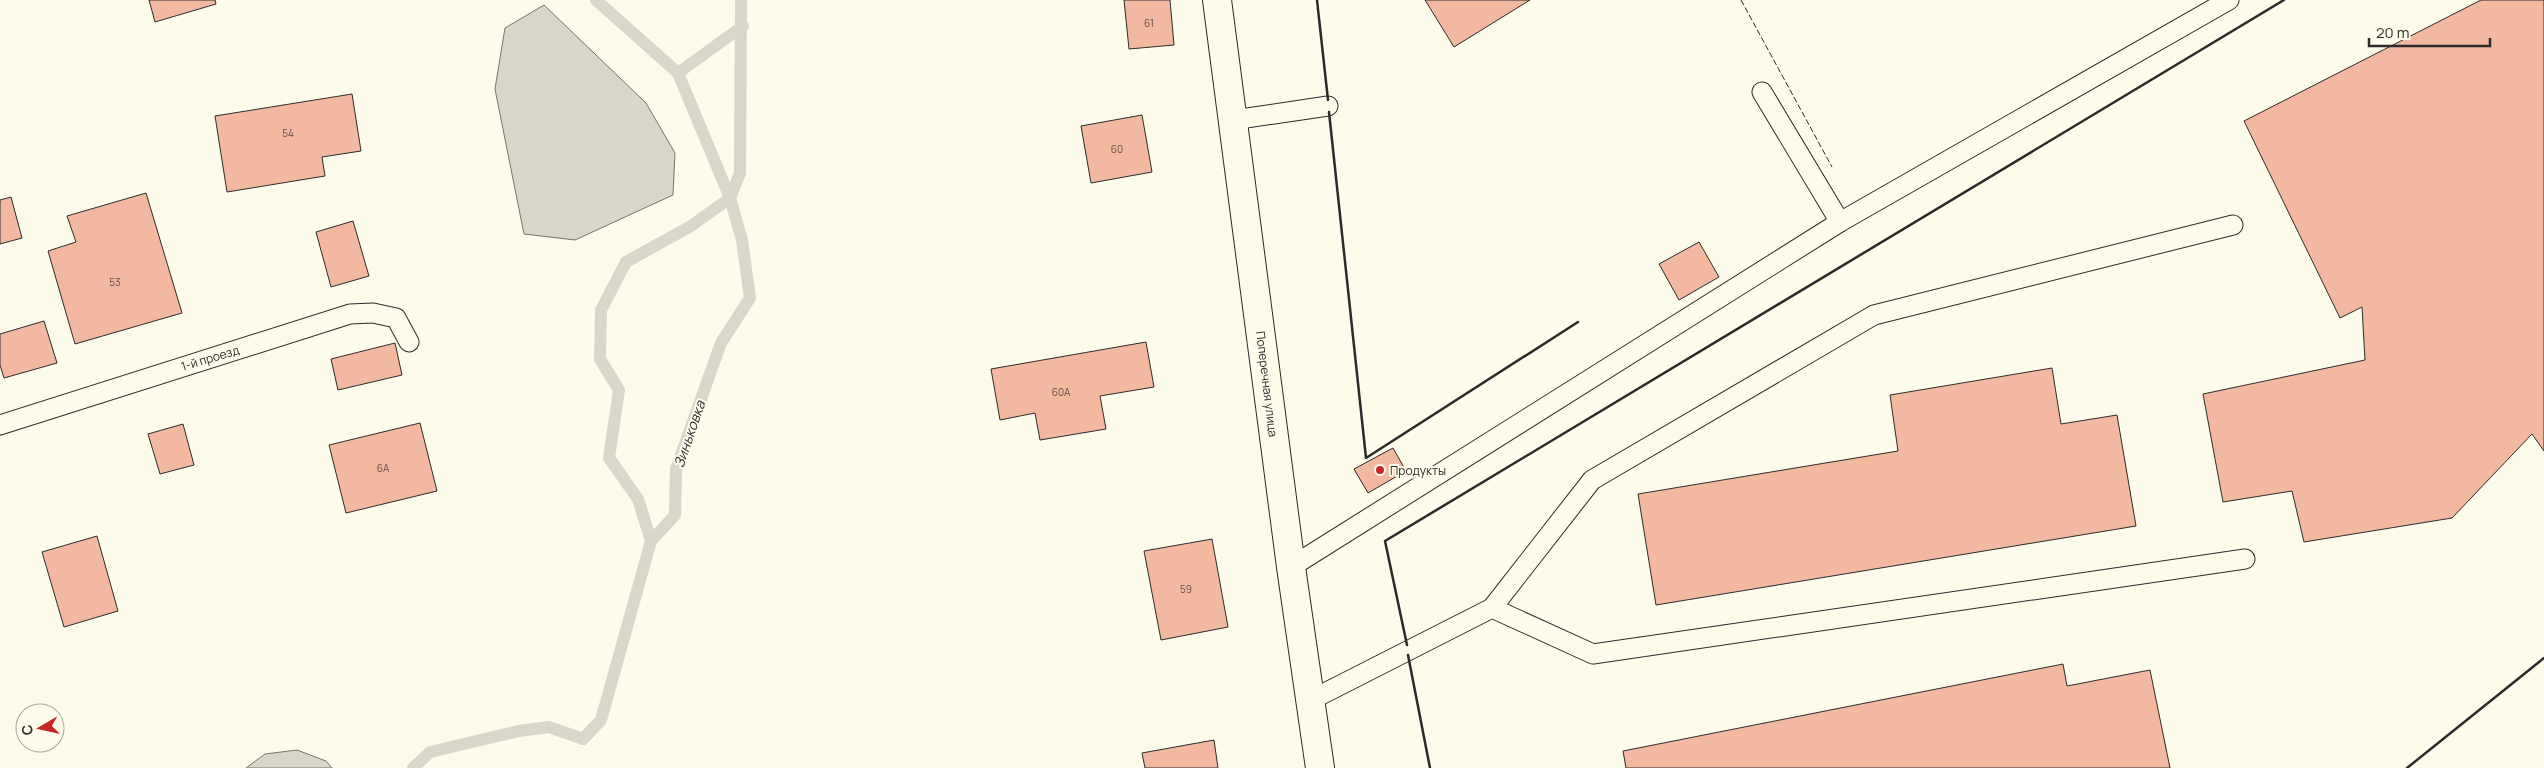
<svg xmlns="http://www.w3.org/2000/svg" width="2544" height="768" viewBox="0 0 2544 768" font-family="Manrope,sans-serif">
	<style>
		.water { fill: #d8d7c9; stroke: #74746e }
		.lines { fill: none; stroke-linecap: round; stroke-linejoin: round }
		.stream { stroke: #d8d7c9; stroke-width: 12 }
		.building { fill: #f2b8a0; stroke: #2b2b2b }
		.lane-casing { stroke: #2b2b2b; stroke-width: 21 }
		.street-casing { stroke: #2b2b2b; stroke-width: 30 }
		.lane { stroke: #fdfbea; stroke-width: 19 }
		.street { stroke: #fdfbea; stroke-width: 28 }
		.fence { stroke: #2b2b2b; stroke-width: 1; stroke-dasharray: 6 2.5; stroke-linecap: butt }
		.wall { stroke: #2b2b2b; stroke-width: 2.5 }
		.poi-dot { fill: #c62828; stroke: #fdfbea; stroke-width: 2 }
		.labels { text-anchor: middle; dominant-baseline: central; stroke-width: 4; stroke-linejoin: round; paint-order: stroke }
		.number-label { font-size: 10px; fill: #5d4e48 }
		.street-label { font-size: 12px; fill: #2b2b2b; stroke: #fdfbea }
		.poi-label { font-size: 12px; fill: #2b2b2b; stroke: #fdfbea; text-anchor: start }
		.water-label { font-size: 14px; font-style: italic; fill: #2b2b2b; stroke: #fdfbea }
	</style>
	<rect width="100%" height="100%" fill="#fdfbea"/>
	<g class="water">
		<polygon points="544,5 646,103 675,153 673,195 575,240 524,234 495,89 505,28"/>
		<polygon points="297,750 326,761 332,768 246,768 265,754"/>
	</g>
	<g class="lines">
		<g class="stream">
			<polyline points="596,0 678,73 730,198 691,226 626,262 601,310 600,359 619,390 609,458 638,499 651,541"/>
			<polyline points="678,73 743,26"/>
			<polyline points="413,768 430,752 519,731 549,727 583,739 601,720 651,541 675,515 676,469 721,343 750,298 742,240 730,198 740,173 741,0"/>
		</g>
	</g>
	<g class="building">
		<polygon points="149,0 215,0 216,4 155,22"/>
		<polygon points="1124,0 1170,0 1174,45 1129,49"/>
		<polygon points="1425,0 1530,0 1454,47"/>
		<polygon points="2481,0 2544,0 2544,451 2532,434 2452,518 2304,542 2292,491 2223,502 2203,394 2365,360 2362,307 2340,318 2244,121"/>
		<polygon points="352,94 361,151 322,157 325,176 227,192 215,116"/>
		<polygon points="1142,115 1152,172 1091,183 1081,126"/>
		<polygon points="146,193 182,313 75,344 48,251 76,242 67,216"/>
		<polygon points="11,197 22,238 0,244 0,200"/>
		<polygon points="353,221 369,276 331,287 316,232"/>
		<polygon points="1699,242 1719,277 1679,300 1659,264"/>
		<polygon points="44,321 57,363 4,378 0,365 0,334"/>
		<polygon points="1146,342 1154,387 1100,396 1106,429 1040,440 1035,413 1000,420 991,369"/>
		<polygon points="395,343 402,375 338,390 331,359"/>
		<polygon points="2052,368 2061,424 2117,415 2136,526 1656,605 1638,494 1898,451 1890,395"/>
		<polygon points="420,423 437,491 346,513 329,445"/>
		<polygon points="183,424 194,465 160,474 148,434"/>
		<polygon points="1393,448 1406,471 1368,493 1354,469"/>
		<polygon points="97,536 118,611 64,627 42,552"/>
		<polygon points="1212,539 1228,627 1161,640 1144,551"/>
		<polygon points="2063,664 2067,686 2150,670 2170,768 1626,768 1623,751"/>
		<polygon points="1214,740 1218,768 1145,768 1142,753"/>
	</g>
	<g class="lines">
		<g class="lane-casing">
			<g id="lane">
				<polyline points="1762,92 1840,222"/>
				<polyline points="1233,120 1328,106"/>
				<polyline points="0,425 350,314 373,313 396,318 409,342"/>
				<polyline points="1291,567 1840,222 2229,0"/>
				<polyline points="1492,608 1592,480 1874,315 2233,225"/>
				<polyline points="1311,700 1492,608 1593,654 2245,559"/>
			</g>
		</g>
		<g class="street-casing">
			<polyline id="street" points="1217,0 1291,567 1320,768"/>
		</g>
		<use href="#lane" class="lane"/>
		<use href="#street" class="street"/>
		<polyline class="fence" points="1741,0 1832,167"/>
		<g class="wall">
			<polyline points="1317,0 1328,100"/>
			<polyline points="1329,112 1366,458 1578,322"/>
			<polyline points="1407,645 1385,541 2284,0"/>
			<polyline points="1408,655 1430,768"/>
			<polyline points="2407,768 2544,658"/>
		</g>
	</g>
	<circle class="poi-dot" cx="1380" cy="470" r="5"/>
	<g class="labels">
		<g class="number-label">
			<text x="1149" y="23">61</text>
			<text x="288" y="133">54</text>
			<text x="1117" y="149">60</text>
			<text x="115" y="282">53</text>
			<text x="1061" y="392">60А</text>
			<text x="383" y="468">6А</text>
			<text x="1186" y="589">59</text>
		</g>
		<g class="street-label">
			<text transform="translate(210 358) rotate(-17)">1-й проезд</text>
			<text transform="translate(1267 384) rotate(83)">Поперечная улица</text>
		</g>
		<g class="poi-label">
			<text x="1390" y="470">Продукты</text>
		</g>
		<g class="water-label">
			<text transform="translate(689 434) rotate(-71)">Зиньковка</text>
		</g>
	</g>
	<g transform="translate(40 728) rotate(261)"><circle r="24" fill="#fdfbea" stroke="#a9a89e"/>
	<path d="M0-4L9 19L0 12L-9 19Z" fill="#c62828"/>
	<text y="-8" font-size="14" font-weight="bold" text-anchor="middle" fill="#2b2b2b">С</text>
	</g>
	<path d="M2369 38v8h121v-8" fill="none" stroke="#2b2b2b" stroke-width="2.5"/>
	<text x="2376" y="38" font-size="15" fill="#2b2b2b" stroke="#fdfbea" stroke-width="4" paint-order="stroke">20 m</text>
</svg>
